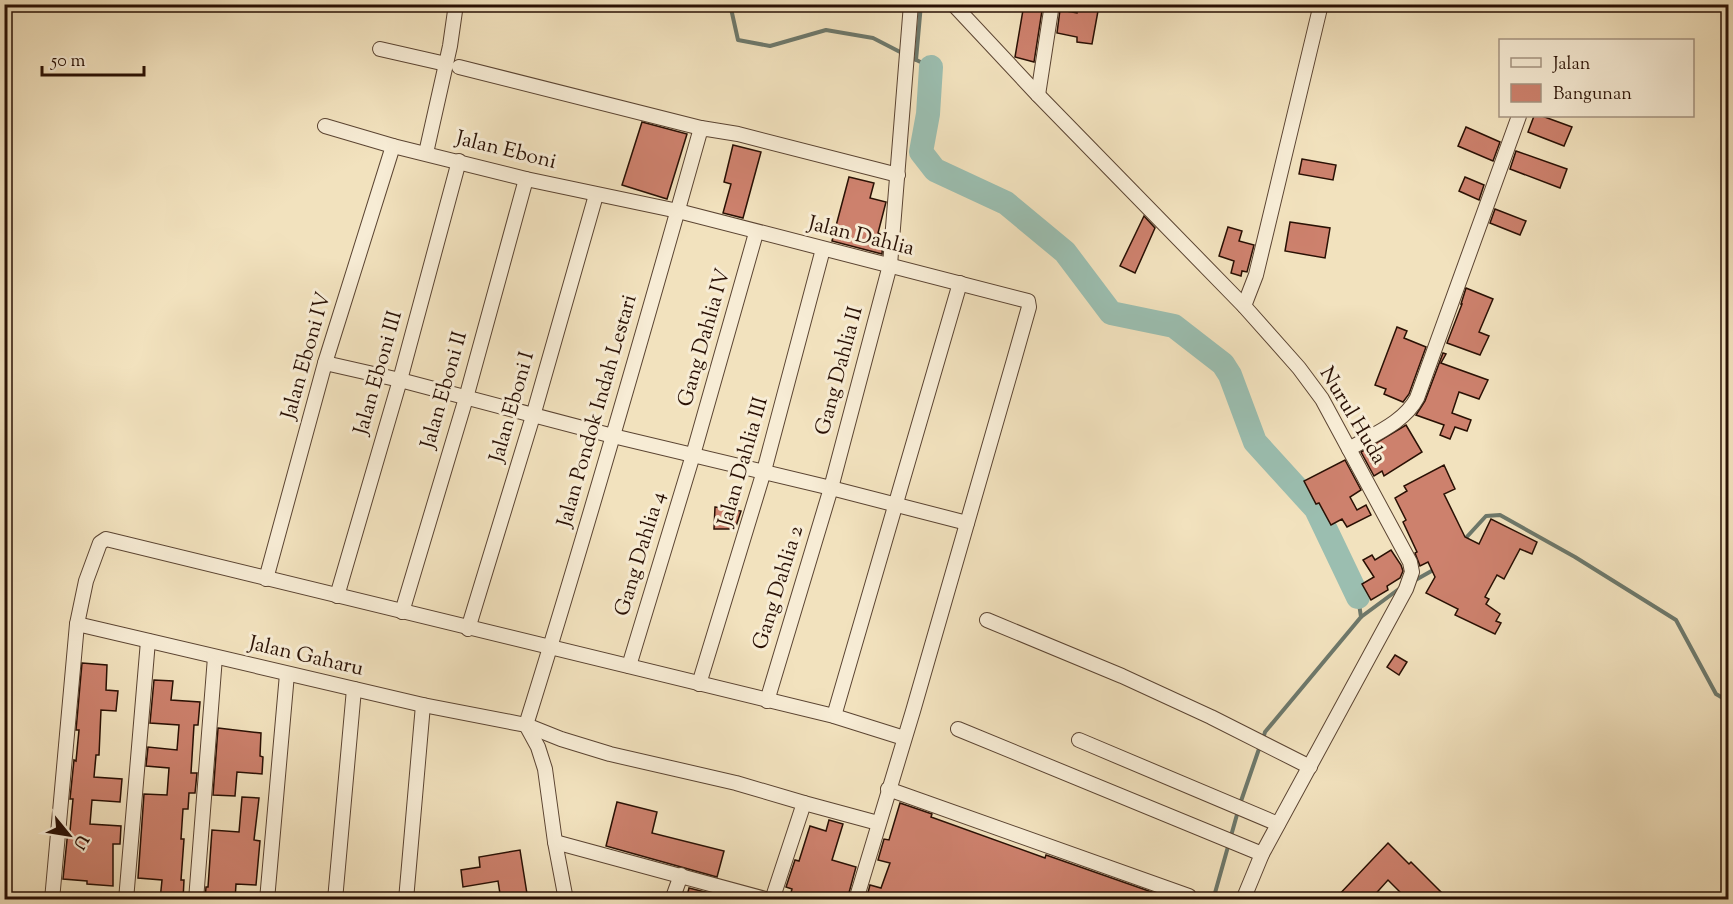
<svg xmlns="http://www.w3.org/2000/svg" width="1733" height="904" viewBox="0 0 1733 904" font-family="'Sorts Mill Goudy',serif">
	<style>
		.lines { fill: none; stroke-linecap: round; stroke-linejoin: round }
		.stream { stroke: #6d786b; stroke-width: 4 }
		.river { stroke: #9bbeb0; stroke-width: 24 }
		.building { fill: #cd816d; stroke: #291004; stroke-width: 1.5 }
		.minor-casing { stroke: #5b4432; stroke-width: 16 }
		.minor { stroke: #f7ecd5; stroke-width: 14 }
		.labels { text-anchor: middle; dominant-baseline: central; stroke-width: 6; stroke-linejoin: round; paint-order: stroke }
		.street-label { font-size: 21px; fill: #291004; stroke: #f7ecd5 }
	</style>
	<rect width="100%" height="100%" fill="#f2e2be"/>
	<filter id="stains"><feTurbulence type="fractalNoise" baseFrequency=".00333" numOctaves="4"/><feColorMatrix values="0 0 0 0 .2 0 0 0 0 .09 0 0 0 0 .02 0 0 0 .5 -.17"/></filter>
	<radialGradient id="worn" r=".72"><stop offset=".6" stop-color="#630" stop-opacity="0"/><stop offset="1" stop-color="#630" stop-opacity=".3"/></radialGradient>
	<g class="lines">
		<g class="stream">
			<polyline points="730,4 738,40 770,46 826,30 873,38 904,54"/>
			<polyline points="910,57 931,67"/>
			<polyline points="916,60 921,4"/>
			<polyline points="1464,540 1486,516 1500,515 1575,557 1676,620 1716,694 1728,701"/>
			<polyline points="1412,582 1435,569"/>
			<polyline points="1361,617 1403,586"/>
			<polyline points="1263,739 1265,732 1361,617 1358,597"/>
			<polyline points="1240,804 1260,746"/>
			<polyline points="1213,900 1238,811"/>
		</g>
		<polyline class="river" points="931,67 928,114 921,152 935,170 1006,203 1065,252 1111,313 1174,326 1223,364 1230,375 1255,442 1316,509 1358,597"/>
	</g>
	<g class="building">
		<polygon points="1024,4 1043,4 1034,62 1015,57"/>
		<polygon points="1078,7 1098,11 1092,44 1077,42 1077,37 1057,33 1060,10 1077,13"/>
		<polygon points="1534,116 1542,116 1572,127 1564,146 1528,132"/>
		<polygon points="642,122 687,134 667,199 622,185"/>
		<polygon points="1466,127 1500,142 1493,161 1458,146"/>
		<polygon points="733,145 761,152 743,218 723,213 731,184 724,182"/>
		<polygon points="1516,151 1567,169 1560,188 1510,169"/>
		<polygon points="1302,159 1336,165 1333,180 1299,174"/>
		<polygon points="849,177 874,183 870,198 886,202 878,233 883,235 882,254 832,241"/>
		<polygon points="1465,177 1484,185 1479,200 1459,191"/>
		<polygon points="1495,209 1526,221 1520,235 1490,223"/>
		<polygon points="1144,216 1155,228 1135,273 1120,266"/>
		<polygon points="1290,222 1330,228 1325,258 1285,251"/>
		<polygon points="1228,227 1242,231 1239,241 1254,245 1247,272 1242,271 1241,276 1231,273 1234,261 1219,256"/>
		<polygon points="1466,288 1493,299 1479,332 1489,336 1480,355 1447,343 1462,304 1461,304"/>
		<polygon points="1397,327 1407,331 1404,338 1426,347 1409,394 1403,402 1384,394 1386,389 1375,385"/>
		<polygon points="1443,353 1446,354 1441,363 1488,380 1479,399 1459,392 1452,413 1471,420 1467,431 1455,427 1450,439 1440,435 1444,425 1416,415 1425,401"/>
		<polygon points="1406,425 1422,452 1384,476 1382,471 1374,476 1361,452"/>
		<polygon points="1345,460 1361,490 1350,497 1357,510 1366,505 1371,515 1347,527 1342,519 1331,525 1319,503 1316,504 1304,481"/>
		<polygon points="1444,465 1455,489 1444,494 1465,537 1479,544 1491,519 1537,542 1532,554 1520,549 1504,579 1497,575 1485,597 1489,599 1486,604 1500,614 1496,621 1501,623 1495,634 1455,615 1458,609 1426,593 1435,577 1428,562 1420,566 1415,553 1417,552 1403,522 1406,520 1395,498 1407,491 1404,486"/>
		<polygon points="715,507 741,511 735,529 714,529"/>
		<polygon points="1391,550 1401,565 1403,571 1400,578 1387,586 1388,590 1371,600 1362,584 1374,577 1363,560 1372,555 1375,560"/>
		<polygon points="1395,655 1407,662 1399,675 1387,667"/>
		<polygon points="82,663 107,665 106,690 118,691 116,711 101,710 99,755 96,755 94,777 122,779 120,802 92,800 90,824 121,826 120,844 113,844 113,886 87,884 87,881 63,879 68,830 70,831 73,799 70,799 74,760 76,761 79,730 76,730"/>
		<polygon points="154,680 173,681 171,700 200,702 198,725 194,725 191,773 197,773 195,793 189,793 188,809 183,809 181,839 184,839 181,880 184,880 183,900 160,900 162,880 138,878 144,794 167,795 169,768 146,766 148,747 177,750 179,725 150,723"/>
		<polygon points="218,728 261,733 260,756 263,757 262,774 237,772 235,796 213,795"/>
		<polygon points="242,797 259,798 254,840 260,841 256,885 236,884 235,900 205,900 206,887 208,887 212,830 239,832"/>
		<polygon points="617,802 657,812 652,833 724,851 717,877 606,846"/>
		<polygon points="900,803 932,814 931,817 1045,858 1046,855 1163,896 1162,900 866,900 870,885 881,888 890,863 878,860 884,839 889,840"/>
		<polygon points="829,820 843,824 832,860 856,867 847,900 789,900 792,889 786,887 795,860 799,861 810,826 826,831"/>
		<polygon points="1388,843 1409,864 1411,862 1449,900 1408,900 1388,880 1370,900 1334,900"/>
		<polygon points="520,850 528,900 501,900 498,881 463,887 461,870 480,867 479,857"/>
		<polygon points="689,888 713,894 712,900 686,900"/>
	</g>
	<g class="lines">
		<g class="minor-casing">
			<g id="minor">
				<polyline points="953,4 1038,95 1244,306 1299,368 1322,399 1410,562 1412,572 1406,589 1262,854 1243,900"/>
				<polyline points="380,49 446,64"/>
				<polyline points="459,67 701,128"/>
				<polyline points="1038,95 1052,4"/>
				<polyline points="325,126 393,146 526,179 678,211 1028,301 1029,307 1014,360 913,711 856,900"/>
				<polyline points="426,153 450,46 456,4"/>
				<polyline points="1244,306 1256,275 1321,4"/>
				<polyline points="325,363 400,380 613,436 831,488 967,523"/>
				<path d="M1349,449c23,-14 55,-26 68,-51l102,-282"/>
				<polyline points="266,579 325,363 393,146"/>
				<polyline points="337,596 400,380 459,161"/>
				<polyline points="402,612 466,398 526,179"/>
				<polyline points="987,620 1122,676 1211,717 1310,767"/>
				<polyline points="77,624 423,705 526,725 561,739 610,754 736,783 804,803"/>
				<polyline points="468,629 533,416 596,195"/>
				<polyline points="629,666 693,455 756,233"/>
				<polyline points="699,684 764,471 823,249"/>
				<polyline points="767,701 831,488 890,265 911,4"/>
				<polyline points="834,716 960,283"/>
				<polyline points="958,729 1262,854"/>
				<polyline points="1079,740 1278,824"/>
				<polyline points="888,789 1189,896"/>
				<polyline points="555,842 769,900"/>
				<polyline points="52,900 77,624 86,581 100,543 106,539 834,716 904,738"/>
				<polyline points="126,900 148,641"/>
				<polyline points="196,900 215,657"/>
				<polyline points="267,900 287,674"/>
				<polyline points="335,900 354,689"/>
				<polyline points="406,900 423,705"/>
				<path d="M566,900l-11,-58 -10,-73 -7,-22 -12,-22c62,-198 119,-398 175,-597l37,6 160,41"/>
				<polyline points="672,900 681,875"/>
				<polyline points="772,900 804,803 878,823"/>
			</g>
		</g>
		<use href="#minor" class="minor"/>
	</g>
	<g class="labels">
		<g class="street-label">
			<text transform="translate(506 151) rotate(14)">Jalan Eboni</text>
			<text transform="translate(861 237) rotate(14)">Jalan Dahlia</text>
			<text transform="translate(705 338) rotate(-74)">Gang Dahlia IV</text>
			<text transform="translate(307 356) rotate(-74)">Jalan Eboni IV</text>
			<text transform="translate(840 371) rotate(-75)">Gang Dahlia II</text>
			<text transform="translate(379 373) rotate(-74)">Jalan Eboni III</text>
			<text transform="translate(445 390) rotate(-74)">Jalan Eboni II</text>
			<text transform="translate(513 407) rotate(-74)">Jalan Eboni I</text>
			<text transform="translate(598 411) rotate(-74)">Jalan Pondok Indah Lestari</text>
			<text transform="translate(1352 416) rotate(59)">Nurul Huda</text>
			<text transform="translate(744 462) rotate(-74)">Jalan Dahlia III</text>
			<text transform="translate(641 554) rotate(-73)">Gang Dahlia 4</text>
			<text transform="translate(779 588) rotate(-73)">Gang Dahlia 2</text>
			<text transform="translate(306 657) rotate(13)">Jalan Gaharu</text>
		</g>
	</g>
	<rect width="1733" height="904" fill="none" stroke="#f2e2be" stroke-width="24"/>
	<rect x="6" y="6" width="1721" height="892" fill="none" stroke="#291004" stroke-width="3"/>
	<rect x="12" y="12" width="1709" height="880" fill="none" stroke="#291004" stroke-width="1.5"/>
	<rect x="1499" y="39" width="195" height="78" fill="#f7ecd5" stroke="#a59481" stroke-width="1.5"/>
	<rect x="1511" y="58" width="30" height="9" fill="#f7ecd5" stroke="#a59481" stroke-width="1.5"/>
	<text x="1553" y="69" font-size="18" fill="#291004">Jalan</text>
	<rect x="1511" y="84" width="30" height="18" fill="#cd816d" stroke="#a59481" stroke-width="1.5"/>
	<text x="1553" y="99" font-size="18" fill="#291004">Bangunan</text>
	<g transform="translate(69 835) rotate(120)" stroke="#f7ecd5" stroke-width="4.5" paint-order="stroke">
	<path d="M0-4.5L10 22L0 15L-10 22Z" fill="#291004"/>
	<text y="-9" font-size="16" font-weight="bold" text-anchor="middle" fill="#291004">U</text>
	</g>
	<path d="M42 66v9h102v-9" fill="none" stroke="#291004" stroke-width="3"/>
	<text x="51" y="66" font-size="18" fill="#291004" stroke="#f7ecd5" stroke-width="4.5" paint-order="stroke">50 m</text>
	<rect width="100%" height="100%" filter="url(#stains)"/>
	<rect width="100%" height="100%" fill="url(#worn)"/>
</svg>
